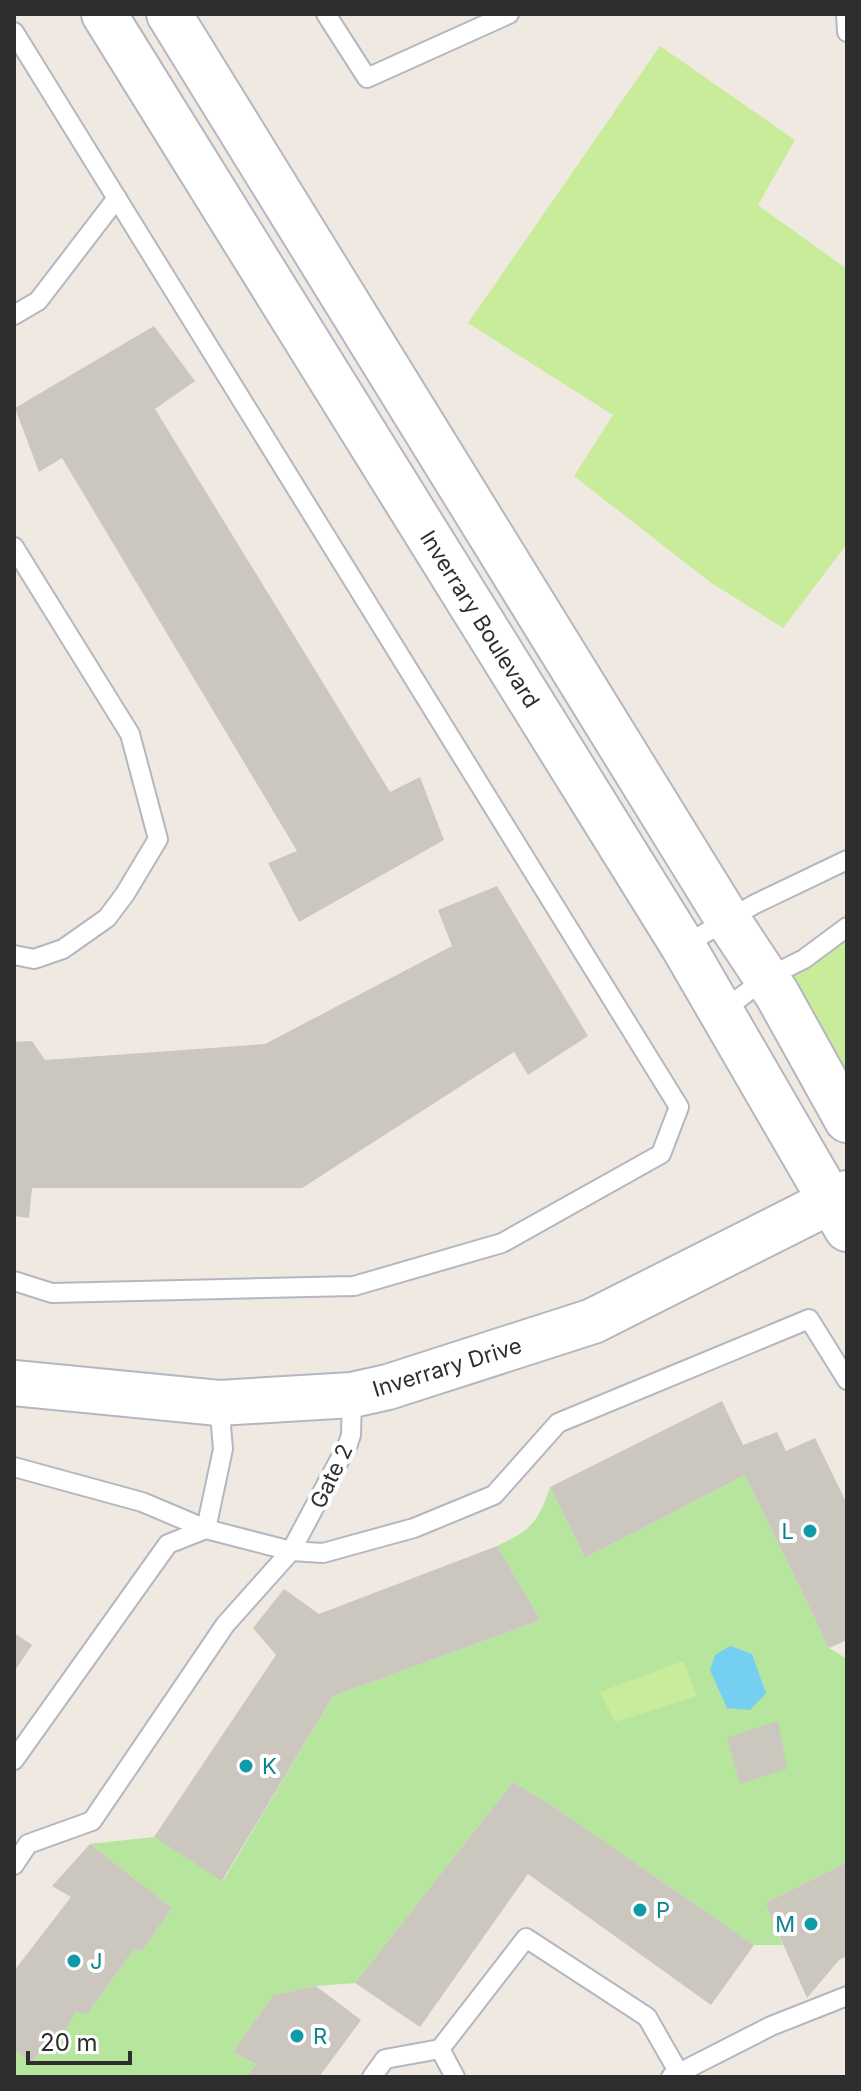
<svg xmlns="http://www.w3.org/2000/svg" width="861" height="2091" viewBox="0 0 861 2091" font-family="Inter,sans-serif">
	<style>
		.green { fill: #b6e59e }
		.pitch { fill: #c9ec9a }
		.water { fill: #75cff0 }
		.building { fill: #cbc7bf }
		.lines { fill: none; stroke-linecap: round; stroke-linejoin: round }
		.service-casing { stroke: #b4b7c1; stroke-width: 22 }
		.tertiary-casing { stroke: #b4b7c1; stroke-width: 48 }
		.service { stroke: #fff; stroke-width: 18 }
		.tertiary { stroke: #fff; stroke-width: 44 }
		.culture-dot { fill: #0f9aa8; stroke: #fff; stroke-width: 3 }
		.labels { text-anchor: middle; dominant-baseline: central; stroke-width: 8; stroke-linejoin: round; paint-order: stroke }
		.street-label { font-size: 22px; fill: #2e2e2e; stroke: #fff }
		.culture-label { font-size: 22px; fill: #0d838f; stroke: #fff; text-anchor: start }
	</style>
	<rect width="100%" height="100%" fill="#efe9e1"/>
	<path class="green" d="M745,1475l84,173 18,11v203l-82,41 18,42h-29l-198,-137 -43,-26 -158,201 -39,3 -43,9 -40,57 23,12 -10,13h-232v-27l18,12 44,-50 11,2 48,-66 7,3 30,-43 -82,-64 64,-7 69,44 110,-185 208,-76 -44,-74c34,-15 42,-25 53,-59l35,71z"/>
	<g class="pitch">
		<polygon points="660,46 795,140 758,205 847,269 847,544 783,628 710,582 574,476 613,415 468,323"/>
		<polygon points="847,927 847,1072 788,967"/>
		<polygon points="683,1661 697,1696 615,1722 600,1692"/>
	</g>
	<polygon class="water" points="730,1646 752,1654 766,1693 750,1710 727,1708 710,1670 715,1655"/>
	<g class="building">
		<polygon points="154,326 195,381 155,409 390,792 420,777 444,840 299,922 268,863 297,851 62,458 39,472 15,408"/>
		<polygon points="497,886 588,1036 528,1075 514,1052 302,1188 32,1188 29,1218 14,1216 14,1042 32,1041 45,1060 265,1044 452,946 438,910"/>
		<polygon points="722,1401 743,1445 777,1432 786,1451 815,1438 847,1504 847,1640 829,1648 745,1475 585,1558 550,1487"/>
		<polygon points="497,1546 541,1620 333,1696 222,1881 154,1837 276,1655 253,1628 284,1589 319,1614"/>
		<polygon points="14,1633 32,1645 14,1672"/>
		<polygon points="778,1721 787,1769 740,1784 727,1738"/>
		<polygon points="513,1782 556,1808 754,1945 711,2005 528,1874 420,2027 355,1983"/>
		<polygon points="90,1844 172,1908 142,1951 135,1948 87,2014 76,2012 51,2055 43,2049 32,2062 14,2050 14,1971 71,1897 52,1886"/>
		<polygon points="847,1862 847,1956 839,1960 807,1998 765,1903"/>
		<polygon points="316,1986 361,2020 319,2077 246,2077 256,2064 233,2052 273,1995"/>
	</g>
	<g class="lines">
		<g class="service-casing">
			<g id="service">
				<polyline points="326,14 367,78 509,14"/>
				<polyline points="846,14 847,32"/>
				<polyline points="14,32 679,1107 661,1154 502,1243 354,1286 52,1293 14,1281"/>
				<polyline points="14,315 38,301 117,198"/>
				<polyline points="14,547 130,734 158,839 125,894 107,918 63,949 34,959 14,955"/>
				<polyline points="683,946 755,904 847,860"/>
				<polyline points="721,1012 766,978 804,959 847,927"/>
				<polyline points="14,1467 142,1502 206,1529 291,1551 323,1553 414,1528 494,1495 558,1423 809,1319 847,1380"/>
				<polyline points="14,1760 168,1544 206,1529 223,1449 219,1403"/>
				<polyline points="14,1865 28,1844 92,1821 225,1625 291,1551 348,1444 351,1435 352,1395"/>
				<polyline points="372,2077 385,2059 440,2049"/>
				<polyline points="455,2077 440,2049 526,1938 647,2017 679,2073"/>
				<polyline points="671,2077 771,2026 847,1996"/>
			</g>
		</g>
		<g class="tertiary-casing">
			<g id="tertiary">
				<polyline points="104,14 683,946 847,1229"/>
				<polyline points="169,14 728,920 777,994 847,1120"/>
				<polyline points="14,1383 219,1403 352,1395 388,1387 593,1321 847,1193"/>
			</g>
		</g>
		<use href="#service" class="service"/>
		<use href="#tertiary" class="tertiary"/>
	</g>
	<g class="culture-dot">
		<circle cx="810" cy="1531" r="8"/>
		<circle cx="246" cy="1766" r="8"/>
		<circle cx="640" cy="1910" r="8"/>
		<circle cx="811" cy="1924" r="8"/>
		<circle cx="74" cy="1961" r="8"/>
		<circle cx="297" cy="2036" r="8"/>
	</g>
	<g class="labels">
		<g class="street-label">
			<text transform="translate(480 619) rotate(58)">Inverrary Boulevard</text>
			<text transform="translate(447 1367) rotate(-17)">Inverrary Drive</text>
			<text transform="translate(331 1476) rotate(-64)">Gate 2</text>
		</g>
		<g class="culture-label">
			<text x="794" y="1531" text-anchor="end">L</text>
			<text x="262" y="1766">K</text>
			<text x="656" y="1910">P</text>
			<text x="795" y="1924" text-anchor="end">M</text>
			<text x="90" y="1961">J</text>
			<text x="313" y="2036">R</text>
		</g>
	</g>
	<rect width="861" height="2091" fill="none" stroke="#2e2e2e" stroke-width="32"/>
	<path d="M28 2051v12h102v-12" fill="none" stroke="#2e2e2e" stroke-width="4"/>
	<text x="40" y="2051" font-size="24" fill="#2e2e2e" stroke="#ffffff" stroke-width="6" paint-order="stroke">20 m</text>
</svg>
